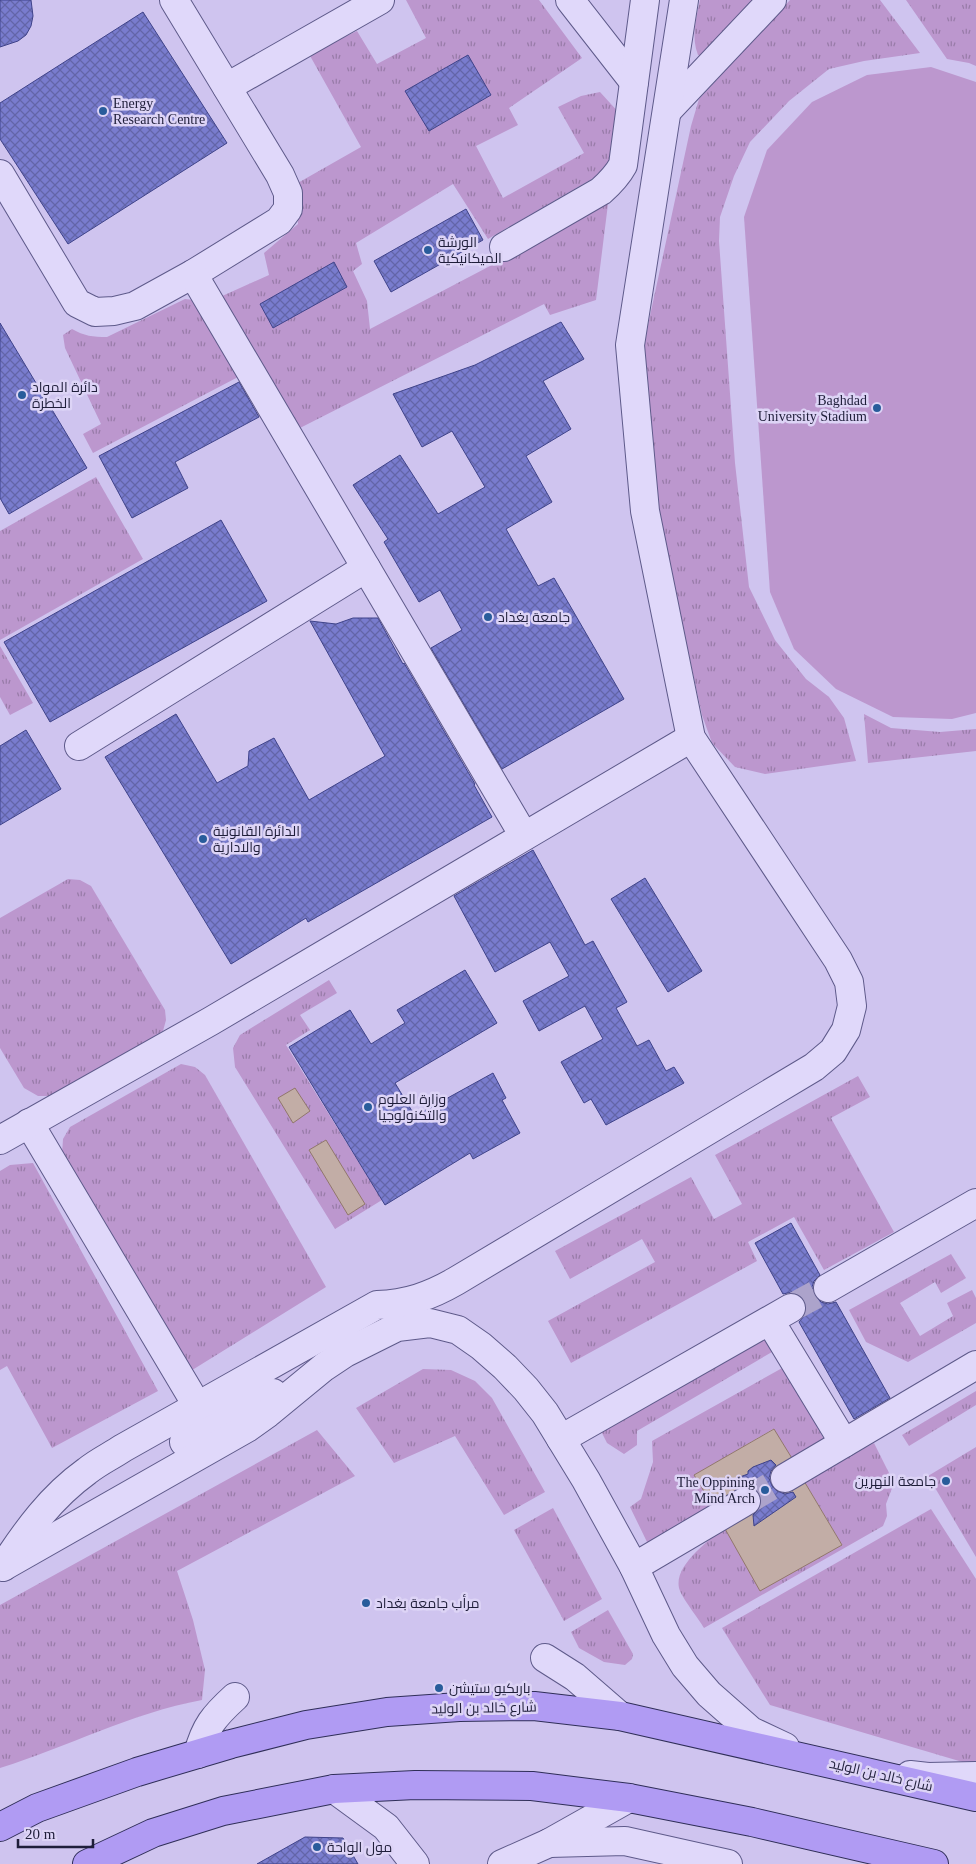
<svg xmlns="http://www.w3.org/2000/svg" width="976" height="1864" viewBox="0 0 976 1864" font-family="'Times New Roman',Cairo,serif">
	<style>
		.grass { fill: url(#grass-tufts) }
		.pitch { fill: #bc97ce }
		.water { fill: #c2ada6; stroke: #91776c }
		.building { fill: url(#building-cross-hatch); stroke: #3f438a }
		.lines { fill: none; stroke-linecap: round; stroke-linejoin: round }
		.minor-tunnel { stroke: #aca3cb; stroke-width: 28; stroke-dasharray: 28 14; stroke-linecap: butt }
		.minor-casing { stroke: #5e5a8a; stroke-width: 30 }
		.major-casing { stroke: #2f2e58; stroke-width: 30 }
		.minor { stroke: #e0d8fa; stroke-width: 28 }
		.major { stroke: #b09bf3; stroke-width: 28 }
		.poi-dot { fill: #285c9b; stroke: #ddd4f6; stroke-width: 2 }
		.labels { text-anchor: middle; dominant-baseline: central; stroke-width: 5; stroke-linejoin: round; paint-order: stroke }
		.poi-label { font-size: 14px; fill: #1f1e3a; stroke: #ddd4f6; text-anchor: start }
		.street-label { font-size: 14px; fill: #1f1e3a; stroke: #ddd4f6 }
	</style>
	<defs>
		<pattern id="grass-tufts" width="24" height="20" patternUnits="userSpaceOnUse" patternTransform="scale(1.25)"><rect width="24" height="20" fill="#bc97ce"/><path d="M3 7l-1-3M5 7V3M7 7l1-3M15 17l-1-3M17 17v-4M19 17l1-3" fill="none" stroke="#987ba8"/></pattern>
		<pattern id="building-cross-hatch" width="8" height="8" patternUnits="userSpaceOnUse" patternTransform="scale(1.25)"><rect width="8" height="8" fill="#797cce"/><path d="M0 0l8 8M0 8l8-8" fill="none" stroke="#6365a8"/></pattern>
	</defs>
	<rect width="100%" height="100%" fill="#cfc4ef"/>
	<g class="grass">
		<polygon points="406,0 539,0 582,58 509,108 518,125 476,146 503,198 584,153 558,107 581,96 600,92 621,115 611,168 488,239 453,184 356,243 362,264 353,271 367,301 370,329 608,204 596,300 550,315 544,304 300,428 220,297 269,275 264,253 298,224 296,184 361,147 309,54 357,31 377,64 426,38"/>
		<path d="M700,0h58l-52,58 -8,-3c-7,-18 -2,-36 2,-55z"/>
		<polygon points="790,0 880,0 920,53 864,61 829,69 789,101 750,142 734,176 720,217 719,241 735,463 749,587 775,640 806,679 829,697 844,718 856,761 765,774 735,767 712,743 702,715 657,508 642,361 648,325 691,126 699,99"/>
		<polygon points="906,0 976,0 976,66 969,63 947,59"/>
		<path d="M185,299l9,1 46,76 -147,77 -10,-19 18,-10 -36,-76 -2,-13 9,-6c12,7 21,8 35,8z"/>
		<polygon points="96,477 143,559 0,640 0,531"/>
		<polygon points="0,646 33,703 10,715 0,697"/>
		<polygon points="864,714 891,728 940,732 976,729 976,751 868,763"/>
		<polygon points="68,879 80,880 91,886 165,1010 166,1020 163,1031 55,1096 38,1096 24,1088 0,1048 0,918"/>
		<polygon points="329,980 337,993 300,1015 310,1030 286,1045 382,1200 335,1229 235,1067 233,1048 240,1035"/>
		<polygon points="181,1064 195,1067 205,1075 326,1287 189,1372 62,1154 63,1139 70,1127"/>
		<polygon points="858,1076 870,1097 831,1118 894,1232 824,1270 794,1217 748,1242 757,1261 571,1363 548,1321 655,1262 642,1239 570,1279 555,1251 691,1177 714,1219 742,1204 715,1155"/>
		<polygon points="33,1163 158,1391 52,1448 7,1366 0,1370 0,1171 10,1165"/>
		<polygon points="951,1254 966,1278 941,1293 935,1282 900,1303 920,1336 953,1316 947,1303 972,1290 976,1298 976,1323 908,1362 866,1342 849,1310"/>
		<polygon points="765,1338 772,1352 637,1431 637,1445 624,1454 607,1443 599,1427"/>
		<polygon points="784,1367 824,1439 793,1460 773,1429 695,1475 713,1506 648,1544 630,1507 641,1499 653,1462 652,1441"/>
		<polygon points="423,1369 451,1370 475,1381 492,1398 545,1492 504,1515 455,1436 394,1463 356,1408"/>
		<polygon points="976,1391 976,1405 909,1446 902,1435"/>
		<path d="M317,1430l38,46 -178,95 16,49 12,50 -3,30c-71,13 -134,47 -202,68v-163z"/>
		<path d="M874,1443l20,40 -8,21 1,12 -4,10 -179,102c-5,-9 -23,-31 -25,-40 -5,-23 30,-47 45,-61l118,18 -38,-64z"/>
		<polygon points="976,1447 976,1557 928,1476"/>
		<polygon points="553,1508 602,1599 564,1621 514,1530"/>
		<polygon points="931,1509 976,1579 976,1766 770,1705 722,1628"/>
		<polygon points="608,1610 633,1654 632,1659 625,1665 604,1662 579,1648 571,1632"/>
	</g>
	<polygon class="pitch" points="931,67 976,82 976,713 952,719 893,717 836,689 794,649 770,592 744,217 767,150 812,102 867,75"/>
	<g class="water">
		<polygon points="295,1088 310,1111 293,1123 278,1098"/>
		<polygon points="326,1140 365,1204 348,1215 309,1150"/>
		<polygon points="774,1429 793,1460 713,1506 694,1475"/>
		<polygon points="804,1481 842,1545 760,1591 724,1527"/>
	</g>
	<g class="building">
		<polygon points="0,0 31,0 33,16 31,26 26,35 18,41 0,47"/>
		<polygon points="143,12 227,143 68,244 0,139 0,103"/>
		<polygon points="468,55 491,95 429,131 405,91"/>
		<polygon points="466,209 483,240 391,292 374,261"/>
		<polygon points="334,262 347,287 273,328 260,304"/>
		<polygon points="561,322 584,359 543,381 571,429 526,456 552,502 506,529 538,586 554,578 624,699 502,769 431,648 462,630 440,590 419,602 384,542 388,539 353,485 400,455 438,514 485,487 452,431 422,447 393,394 475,365"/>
		<polygon points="0,323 87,468 9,514 0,498"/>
		<polygon points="239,382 259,417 175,462 188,488 132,518 99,456"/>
		<polygon points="221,520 267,601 50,722 4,642"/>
		<polygon points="353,618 378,618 403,664 404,663 475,784 474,785 492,817 308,922 306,918 231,964 105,757 176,714 217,783 248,766 249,751 274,738 309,800 385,756 310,621 336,624"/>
		<polygon points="26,730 61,789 0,825 0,746"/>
		<polygon points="533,850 585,945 593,941 627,1002 616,1008 637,1046 649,1040 666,1071 674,1067 684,1083 606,1125 591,1099 584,1103 561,1062 603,1039 585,1006 539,1031 523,1001 569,976 550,942 495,972 454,896"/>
		<polygon points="645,878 702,971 668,992 611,899"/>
		<polygon points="465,970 497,1023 395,1083 415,1116 493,1073 506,1098 502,1100 520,1133 473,1159 470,1153 385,1205 289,1047 350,1010 371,1044 405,1023 397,1010"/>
		<polygon points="791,1223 820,1275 814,1281 812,1287 814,1295 821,1302 828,1304 836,1302 890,1398 854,1419 799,1322 804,1316 807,1309 804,1300 799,1295 792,1292 783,1294 755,1243"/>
		<polygon points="771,1460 776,1465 771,1471 769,1478 772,1486 777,1491 785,1494 793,1492 796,1497 754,1526 753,1515 759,1509 762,1501 760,1494 753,1487 745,1485 738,1488 737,1478 748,1474 748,1471 753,1467"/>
		<polygon points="305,1837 343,1838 358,1864 257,1864"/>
	</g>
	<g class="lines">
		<g class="minor-tunnel">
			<polyline points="791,1308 828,1288"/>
			<polyline points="746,1501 785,1478"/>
		</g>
		<g class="minor-casing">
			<g id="minor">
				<polyline points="570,0 634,82"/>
				<polyline points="227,87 380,0"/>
				<polyline points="668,110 772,0"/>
				<polyline points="0,174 77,303 95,312 114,311 135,306 193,274 279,221 288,209 288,193 280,175 174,0"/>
				<path d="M504,247l97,-56c9,-8 16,-15 22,-26l22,-165"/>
				<polyline points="193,274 524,836"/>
				<polyline points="79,746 366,568"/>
				<polyline points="29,1123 198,1407"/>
				<polyline points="0,1140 211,1021 691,738"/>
				<polyline points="828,1288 976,1203"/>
				<polyline points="770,1321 844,1443"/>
				<polyline points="561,1439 791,1308"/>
				<polyline points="184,1442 236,1411 273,1393"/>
				<polyline points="785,1478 976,1365"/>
				<polyline points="6,1565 247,1428 268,1413 324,1367 345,1353 397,1327 430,1323 458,1330 481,1346 505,1367 526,1389 545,1413 586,1480 634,1567 666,1635 685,1666 709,1694 751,1731 785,1747"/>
				<path d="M3,1567c24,-37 48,-70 84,-96 11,-9 24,-15 36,-23l254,-143c30,-1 53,-9 79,-24l358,-214 19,-16 13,-21 6,-24 -3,-24 -11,-22 -147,-222 -46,-227 -15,-166 54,-345"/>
				<polyline points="634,1567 746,1501"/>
				<polyline points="545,1658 575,1677 620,1716"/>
				<path d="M198,1754c7,-27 16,-38 37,-57"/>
				<polyline points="910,1775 928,1777 976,1776"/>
				<polyline points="334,1789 386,1827 415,1864"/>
				<polyline points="549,1843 625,1841 728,1864"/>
				<polyline points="502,1864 549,1843 629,1798"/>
			</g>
		</g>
		<g class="major-casing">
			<g id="major">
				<polyline points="0,1827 37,1808 137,1772 231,1744 306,1725 387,1712 459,1707 534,1706 620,1716 976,1797"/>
				<polyline points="87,1864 153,1833 223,1811 334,1789 415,1785 532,1786 629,1798 752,1822 934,1864"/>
			</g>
		</g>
		<use href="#minor" class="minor"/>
		<use href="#major" class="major"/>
	</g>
	<g class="poi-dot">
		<circle cx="103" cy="111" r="5"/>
		<circle cx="428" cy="250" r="5"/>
		<circle cx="22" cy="395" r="5"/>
		<circle cx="877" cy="408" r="5"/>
		<circle cx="488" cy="617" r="5"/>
		<circle cx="203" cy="839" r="5"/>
		<circle cx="368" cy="1107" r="5"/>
		<circle cx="946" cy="1481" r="5"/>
		<circle cx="765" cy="1490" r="5"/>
		<circle cx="366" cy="1603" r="5"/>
		<circle cx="439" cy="1688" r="5"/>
		<circle cx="317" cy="1847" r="5"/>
	</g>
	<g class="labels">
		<g class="poi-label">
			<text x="113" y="103">Energy<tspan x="113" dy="16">Research Centre</tspan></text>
			<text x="438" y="242">الورشة<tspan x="438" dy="16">الميكانيكية</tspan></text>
			<text x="32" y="387">دائرة المواد<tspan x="32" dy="16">الخطرة</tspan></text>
			<text x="867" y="400" text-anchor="end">Baghdad<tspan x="867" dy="16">University Stadium</tspan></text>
			<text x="498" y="617">جامعة بغداد</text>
			<text x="213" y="831">الدائرة القانونية<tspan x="213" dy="16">والادارية</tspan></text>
			<text x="378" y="1099">وزارة العلوم<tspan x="378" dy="16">والتكنولوجيا</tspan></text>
			<text x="936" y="1481" text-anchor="end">جامعة النهرين</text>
			<text x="755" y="1482" text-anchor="end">The Oppining<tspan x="755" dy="16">Mind Arch</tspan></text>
			<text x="376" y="1603">مرأب جامعة بغداد</text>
			<text x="449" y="1688">باربكيو ستيشن</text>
			<text x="327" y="1847">مول الواحة</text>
		</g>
		<g class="street-label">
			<text transform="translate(484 1708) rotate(-1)">شارع خالد بن الوليد</text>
			<text transform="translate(881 1775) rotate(13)">شارع خالد بن الوليد</text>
		</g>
	</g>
	<path d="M18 1839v8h75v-8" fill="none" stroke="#1f1e3a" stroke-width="2.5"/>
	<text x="25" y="1839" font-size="15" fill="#1f1e3a" stroke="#ddd4f6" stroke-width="4" paint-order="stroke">20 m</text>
</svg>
